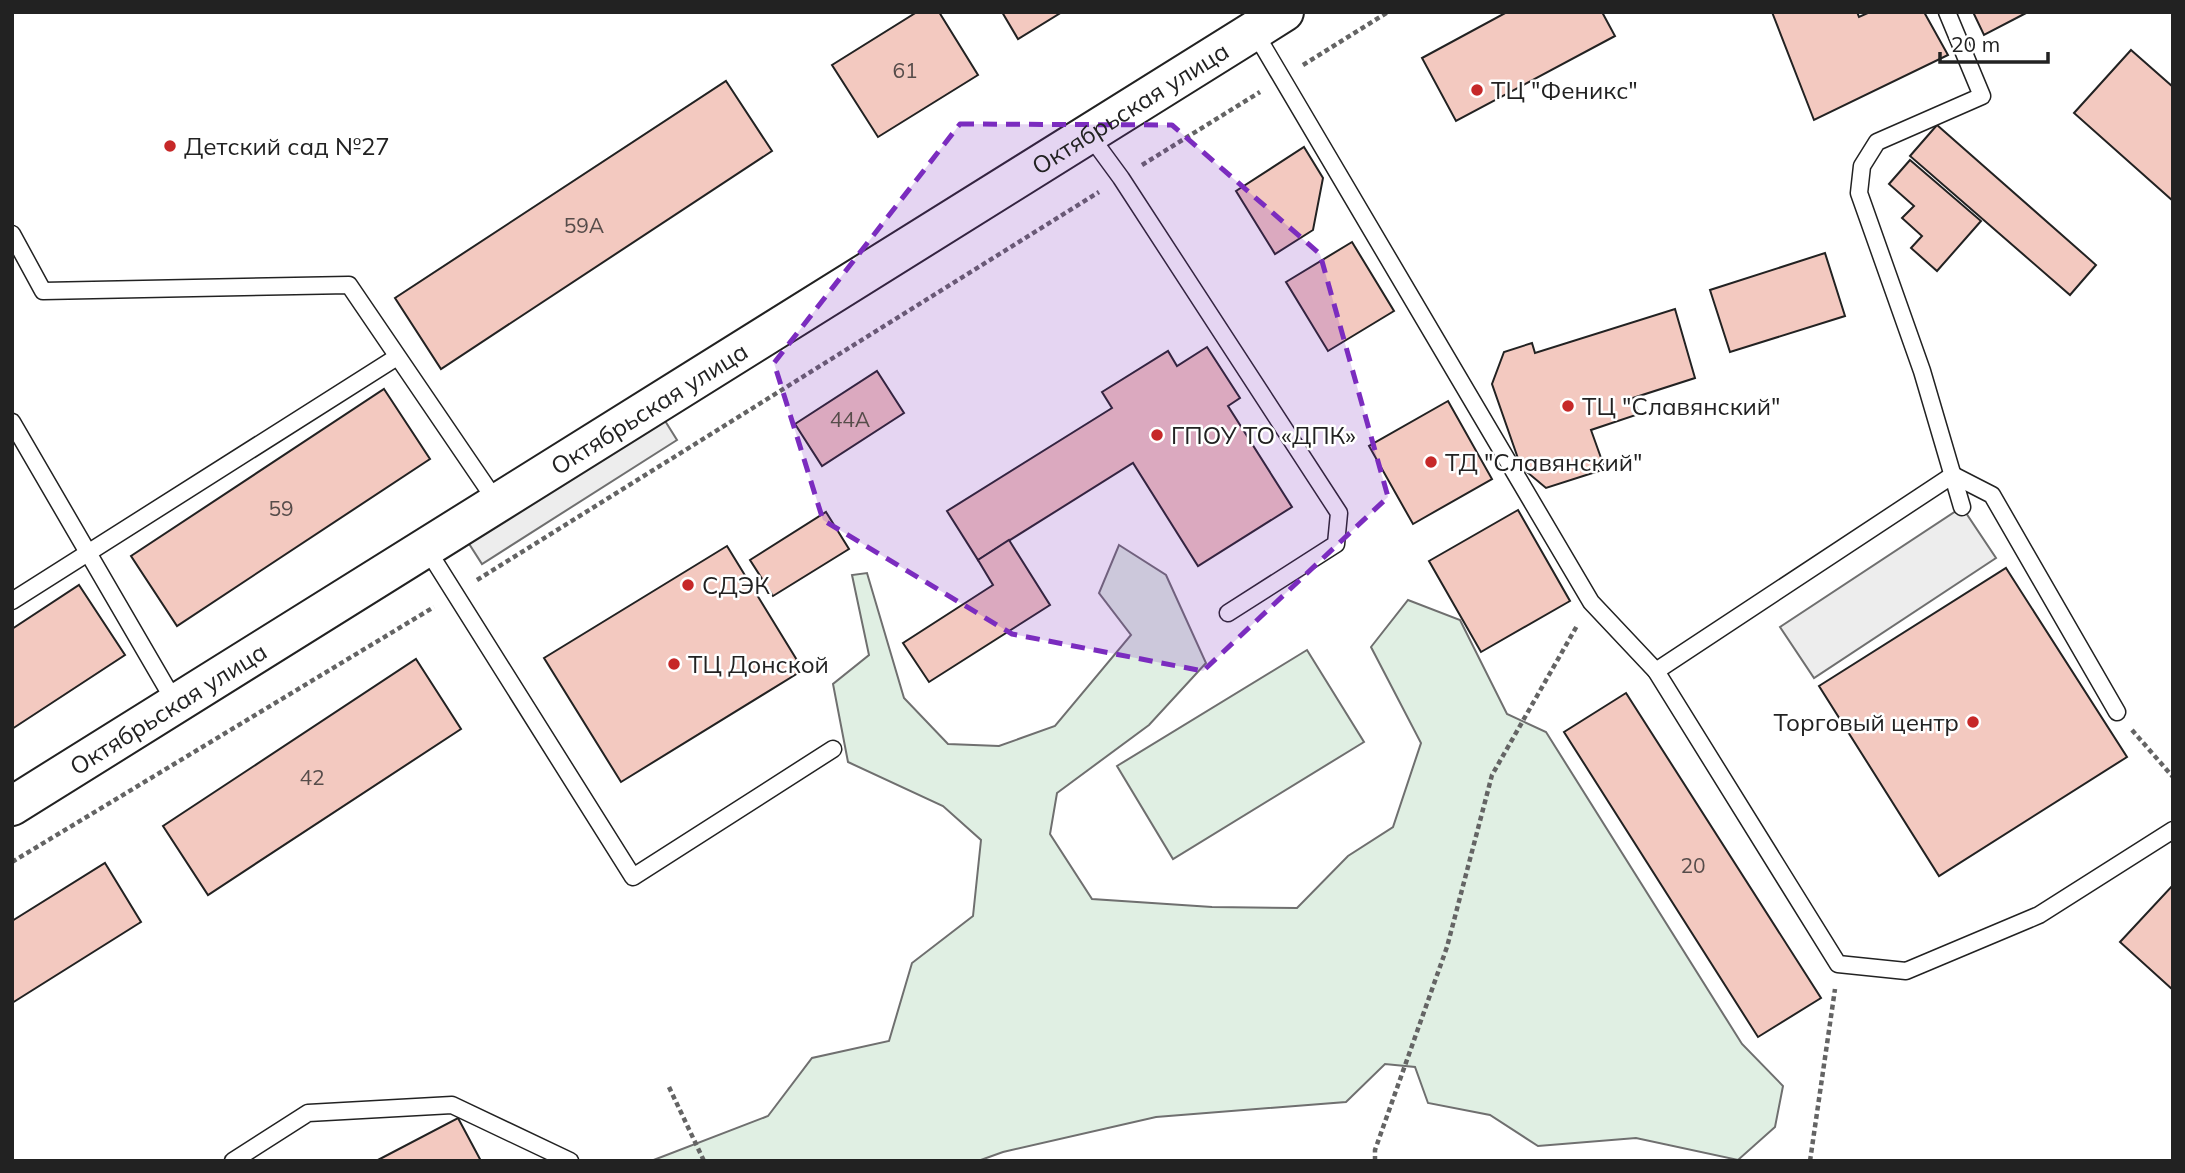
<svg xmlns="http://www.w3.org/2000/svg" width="2185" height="1173" viewBox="0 0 2185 1173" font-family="Mulish,sans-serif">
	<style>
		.green { fill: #e0efe3; stroke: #6f6f6f; stroke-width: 2 }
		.parking { fill: #ededed; stroke: #6f6f6f; stroke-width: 2 }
		.building { fill: #f3c9c0; stroke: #222; stroke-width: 2 }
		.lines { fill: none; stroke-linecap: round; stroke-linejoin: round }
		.lane-casing { stroke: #222; stroke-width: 19 }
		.secondary-casing { stroke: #222; stroke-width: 42 }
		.path { stroke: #646464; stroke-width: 4.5; stroke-dasharray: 5 3.5; stroke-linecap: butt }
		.lane { stroke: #fff; stroke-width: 16 }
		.secondary { stroke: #fff; stroke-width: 38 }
		.marked { fill: #7b2cbf; fill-opacity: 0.2; stroke: #7b2cbf; stroke-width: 5; stroke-dasharray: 14 9; stroke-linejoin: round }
		.poi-dot { fill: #c62828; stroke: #fff; stroke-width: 2.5 }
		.labels { text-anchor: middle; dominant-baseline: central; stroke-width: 5; stroke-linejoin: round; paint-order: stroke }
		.number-label { font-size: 21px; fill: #564c4a }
		.poi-label { font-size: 24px; fill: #222; stroke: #fff; text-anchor: start }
		.street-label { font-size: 24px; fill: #222; stroke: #fff }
	</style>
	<rect width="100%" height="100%" fill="#fff"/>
	<g class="green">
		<polygon points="1119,545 1166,575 1206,663 1149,725 1057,793 1050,834 1092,899 1212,907 1297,908 1348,856 1393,827 1421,743 1371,647 1408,600 1460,620 1507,714 1546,732 1742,1044 1783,1086 1775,1127 1738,1160 1636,1138 1538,1146 1490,1115 1428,1103 1415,1067 1385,1064 1346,1102 1156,1117 1003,1152 978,1161 651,1161 768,1116 812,1058 889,1041 912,963 973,916 981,840 943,806 848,762 833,684 869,655 852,575 867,573 904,698 948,744 999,746 1055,726 1131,635 1099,593"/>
		<polygon points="1307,650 1364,742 1173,859 1117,766"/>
	</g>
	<g class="parking">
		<polygon points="662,416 677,440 482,564 466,539"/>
		<polygon points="1962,507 1996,558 1814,678 1780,627"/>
	</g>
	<g class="building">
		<polygon points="917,12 939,12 978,75 878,137 832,65"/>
		<polygon points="1002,12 1062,12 1018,39"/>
		<polygon points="1507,12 1602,12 1615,36 1456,121 1422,58"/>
		<polygon points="1772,12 1857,12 1859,17 1870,12 1924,12 1948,55 1814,120"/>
		<polygon points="1973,12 2028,12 1984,35"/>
		<polygon points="2131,50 2173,87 2173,201 2074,113"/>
		<polygon points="726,81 772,151 441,369 395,298"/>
		<polygon points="1937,125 2096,265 2070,295 1910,156"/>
		<polygon points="1304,147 1323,178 1313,230 1275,254 1236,191"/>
		<polygon points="1910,160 1981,221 1937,271 1911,248 1922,236 1902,218 1914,206 1889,184"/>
		<polygon points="1352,242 1394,311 1328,351 1286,282"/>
		<polygon points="1825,253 1845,316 1730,352 1710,290"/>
		<polygon points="1675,309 1695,378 1633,398 1639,414 1591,430 1605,469 1546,488 1521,467 1492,384 1504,352 1532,343 1535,353"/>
		<polygon points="1207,347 1240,398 1228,406 1292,507 1198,566 1133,463 978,560 947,511 1112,408 1102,392 1168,351 1177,366"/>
		<polygon points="877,371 904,413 822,466 795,424"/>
		<polygon points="384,389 430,459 177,626 131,556"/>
		<polygon points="1448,401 1492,479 1413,524 1369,446"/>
		<polygon points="1518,510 1570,601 1481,652 1429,561"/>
		<polygon points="826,512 849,549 773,596 750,560"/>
		<polygon points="1009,540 1050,605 929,682 903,643 993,585 978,560"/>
		<polygon points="727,546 803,670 621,782 544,658"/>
		<polygon points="2006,568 2127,757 1939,876 1819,686"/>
		<polygon points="79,585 125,655 12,729 12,629"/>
		<polygon points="416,659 461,729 208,895 163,826"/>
		<polygon points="1626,693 1821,998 1758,1037 1564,732"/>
		<polygon points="105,863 141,922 12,1003 12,921"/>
		<polygon points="2173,885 2173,990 2120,942"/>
		<polygon points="458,1118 481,1161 376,1161"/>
	</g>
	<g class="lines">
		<g class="lane-casing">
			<g id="lane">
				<polyline points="1947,12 1982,96 1877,142 1862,166 1859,193 1922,371 1962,507"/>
				<polyline points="1254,31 1591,602 1656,671 1838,964 1906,971 2039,915 2173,830"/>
				<polyline points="1088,133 1121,178 1339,513 1336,544 1228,613"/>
				<polyline points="12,234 43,291 349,285 496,501"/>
				<polyline points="12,422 176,704"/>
				<polyline points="425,546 633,877 833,749"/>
				<polyline points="12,601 397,357"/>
				<polyline points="1656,671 1953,475 1992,495 2117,712"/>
				<polyline points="233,1161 308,1113 452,1105 570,1161"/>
			</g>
		</g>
		<g class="secondary-casing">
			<g id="secondary">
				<path id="s1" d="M12,806l1272,-794"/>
			</g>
		</g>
		<g class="path">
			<polyline points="1303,65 1388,12"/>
			<polyline points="1142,165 1260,92"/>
			<polyline points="477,580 1099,192"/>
			<polyline points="2132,730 2173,777"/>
			<polyline points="12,862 434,607"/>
			<polyline points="669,1087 704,1161"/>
			<polyline points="1375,1161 1375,1150 1447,947 1492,775 1578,624"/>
			<polyline points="1810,1161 1835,989"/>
		</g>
		<use href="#lane" class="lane"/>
		<use href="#secondary" class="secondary"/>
	</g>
	<path class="marked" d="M960,124l212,1 148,129 68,243 -185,174 -191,-37 -189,-114 -49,-157z"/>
	<g class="poi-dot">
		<circle cx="1477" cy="90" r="7"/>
		<circle cx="170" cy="146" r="7"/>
		<circle cx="1568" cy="406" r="7"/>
		<circle cx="1157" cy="435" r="7"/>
		<circle cx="1431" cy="462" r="7"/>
		<circle cx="688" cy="585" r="7"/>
		<circle cx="674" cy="664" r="7"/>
		<circle cx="1973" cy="722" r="7"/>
	</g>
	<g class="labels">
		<g class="number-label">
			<text x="905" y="70">61</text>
			<text x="584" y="225">59А</text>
			<text x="850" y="419">44А</text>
			<text x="281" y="508">59</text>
			<text x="312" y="777">42</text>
			<text x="1693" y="865">20</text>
		</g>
		<g class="poi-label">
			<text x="1491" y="90">ТЦ "Феникс"</text>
			<text x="184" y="146">Детский сад №27</text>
			<text x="1582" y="406">ТЦ "Славянский"</text>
			<text x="1171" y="435">ГПОУ ТО «ДПК»</text>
			<text x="1445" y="462">ТД "Славянский"</text>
			<text x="702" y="585">СДЭК</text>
			<text x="688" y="664">ТЦ Донской</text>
			<text x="1959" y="722" text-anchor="end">Торговый центр</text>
		</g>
		<g class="street-label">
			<text stroke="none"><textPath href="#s1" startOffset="1318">Октябрьская улица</textPath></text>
			<text stroke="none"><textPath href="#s1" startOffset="751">Октябрьская улица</textPath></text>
			<text stroke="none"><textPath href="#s1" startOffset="184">Октябрьская улица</textPath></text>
		</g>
	</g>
	<rect width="2185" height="1173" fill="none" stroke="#222222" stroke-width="28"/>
	<path d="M1940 52v10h108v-10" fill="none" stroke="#222222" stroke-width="3.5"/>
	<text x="1951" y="52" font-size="21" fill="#222222" stroke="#ffffff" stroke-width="5" paint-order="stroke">20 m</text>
</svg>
